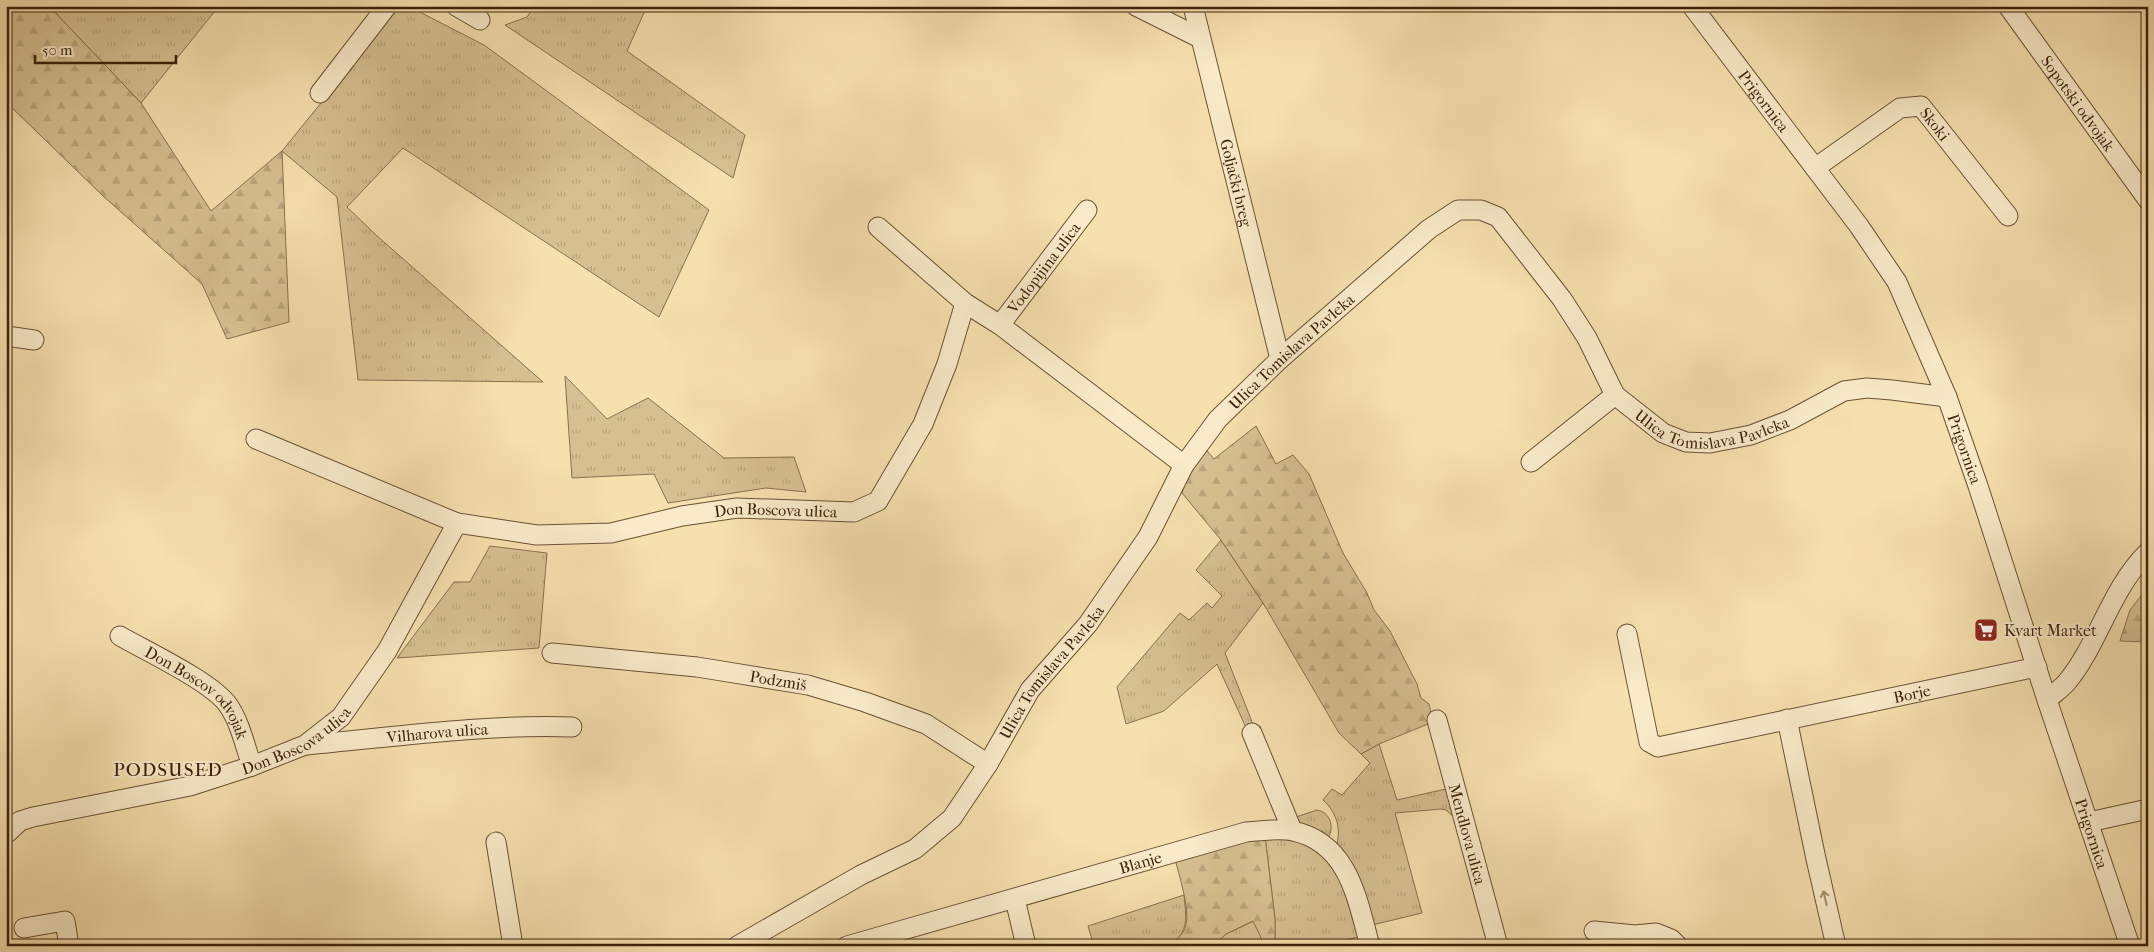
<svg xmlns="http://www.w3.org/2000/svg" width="2154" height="952" viewBox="0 0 2154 952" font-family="'IM FELL French Canon',serif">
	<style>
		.grass { fill: url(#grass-tufts); stroke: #89704e }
		.forest { fill: url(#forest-firs); stroke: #89704e }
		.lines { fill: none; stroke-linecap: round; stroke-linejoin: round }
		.minor-casing { stroke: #6a5134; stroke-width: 21 }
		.minor { stroke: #f9ebca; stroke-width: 19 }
		.oneway { stroke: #a49074 }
		.labels { text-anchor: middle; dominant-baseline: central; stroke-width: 4; stroke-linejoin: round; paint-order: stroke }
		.street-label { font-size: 16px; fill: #3c210b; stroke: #f9ebca }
		.poi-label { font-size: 16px; fill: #3c210b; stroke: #f9ebca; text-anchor: start }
		.quarter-label { font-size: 19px; letter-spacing: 1px; fill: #3c210b; stroke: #f9ebca }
	</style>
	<defs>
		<pattern id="grass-tufts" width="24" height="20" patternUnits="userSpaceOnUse" patternTransform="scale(1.25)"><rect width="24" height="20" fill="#d6c092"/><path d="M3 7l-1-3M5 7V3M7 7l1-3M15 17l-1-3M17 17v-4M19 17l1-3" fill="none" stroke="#b9a57d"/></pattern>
		<pattern id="forest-firs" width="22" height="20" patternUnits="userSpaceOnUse" patternTransform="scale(1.25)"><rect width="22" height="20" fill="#d6c092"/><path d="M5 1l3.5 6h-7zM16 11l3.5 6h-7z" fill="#b9a57d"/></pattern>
	</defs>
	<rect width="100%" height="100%" fill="#f6e0ae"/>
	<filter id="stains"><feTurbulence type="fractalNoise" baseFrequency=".004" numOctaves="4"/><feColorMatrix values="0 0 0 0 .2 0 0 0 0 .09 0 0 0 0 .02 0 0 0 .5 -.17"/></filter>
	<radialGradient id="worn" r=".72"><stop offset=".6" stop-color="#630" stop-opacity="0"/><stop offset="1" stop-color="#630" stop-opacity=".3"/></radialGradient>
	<g class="grass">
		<polygon points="49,6 219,6 141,103"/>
		<polygon points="400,6 408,6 484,45 709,210 659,317 403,148 347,207 376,235 543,382 358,380 337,197 282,151"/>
		<polygon points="535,6 647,6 627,51 745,135 733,178 505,25 527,17"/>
		<polygon points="565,376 607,419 648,398 724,458 794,457 806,492 766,488 668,503 654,474 572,478"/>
		<polygon points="1221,540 1263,603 1225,653 1254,727 1248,732 1217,664 1164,711 1126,724 1117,687 1180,613 1189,620 1207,603 1212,608 1222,596 1196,570"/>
		<polygon points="490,546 547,553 539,648 397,658 454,582 470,582"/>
		<path d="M1379,744l18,56 53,-12 4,29 -8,-7 -5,-1 -46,4 27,100 -50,12 -15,-53 -20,-28c4,-17 -1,-32 -14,-44l9,-11 10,6 28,-32 -9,-9z"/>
		<path d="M1317,810c13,2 18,17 11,28l-31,-16 -1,-5z"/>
		<polygon points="1279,834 1320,851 1339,869 1361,936 1325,946 1275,946 1275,919 1265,836"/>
		<path d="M1184,895c2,23 6,36 -15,51h-75l-6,-20z"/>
		<polygon points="1254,921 1265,946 1213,946 1226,934"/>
	</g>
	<g class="forest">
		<polygon points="6,6 49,6 141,103 211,211 282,151 289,322 227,339 202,284 102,195 6,102"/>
		<polygon points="1256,426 1276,464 1293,455 1309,474 1343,553 1367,593 1374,610 1390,631 1417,684 1421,698 1429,704 1433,722 1379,744 1361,754 1339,733 1263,603 1221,540 1182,493 1189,471 1202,445 1214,459"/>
		<polygon points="2148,587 2148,642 2120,641 2130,610"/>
		<path d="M1265,836l10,83v27h-10l-12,-25 -27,13 -13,12h-44c6,-5 16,-13 17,-21 4,-16 -7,-50 -11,-66z"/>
	</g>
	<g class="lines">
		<g class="minor-casing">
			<g id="minor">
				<polyline points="456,6 480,20"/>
				<polyline points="1136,6 1200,38"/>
				<path id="s1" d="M1193,6l87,353"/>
				<path id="s2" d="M1692,6l167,220 38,56 50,115 31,89 69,214 83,246"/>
				<path id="s3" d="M2008,6l140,194"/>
				<polyline points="320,93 387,6"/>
				<path id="s4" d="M1815,168l85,-60 21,-2 87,110"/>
				<polyline points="878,227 965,303 1000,325 1184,465"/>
				<path id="s5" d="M1000,325l87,-115"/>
				<polyline points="6,336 34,340"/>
				<path id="s6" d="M256,439l201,84 80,12 74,-2 71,-17 55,-8 117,4 24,-11 45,-77 24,-60 18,-61"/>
				<polyline points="1531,462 1615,395"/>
				<path id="s7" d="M1627,634l22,108 9,5 379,-80"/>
				<path id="s8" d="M120,636c26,15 92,46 108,69 12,17 17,41 24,61"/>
				<path id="s9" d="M552,653l145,14 111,18 57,17 61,22 62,40"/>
				<path d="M2047,700c6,-6 14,-11 20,-18 32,-39 44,-94 81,-130"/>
				<polyline points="1787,719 1816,859 1836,946"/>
				<path id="s10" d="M1437,720l61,226"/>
				<polyline points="1252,733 1292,830"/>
				<path id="s11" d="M306,745c88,-8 178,-21 266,-18"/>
				<polyline points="2089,822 2148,809"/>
				<path id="s12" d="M6,834l14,-13 13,-4 157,-31 62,-20 53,-21 36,-28 46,-66 70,-128"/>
				<polyline points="496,842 513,946"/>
				<polyline points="1015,899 1026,946"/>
				<polyline points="24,928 65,921 69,946"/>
				<polyline points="1594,931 1635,935 1656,933 1671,939 1678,946"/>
				<path id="s13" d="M737,946l124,-71 54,-26 37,-31 36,-54 42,-74 58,-66 60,-87 36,-72 34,-46 62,-60 149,-130 29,-19h23l17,7 64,82 25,39 28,57 48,38 23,9 24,1 41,-8 39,-15 54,-29 23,-3 25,2 55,7"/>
				<path id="s14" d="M847,946l399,-114c14,-1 33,-4 47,-1 56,12 64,68 77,115"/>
			</g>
		</g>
		<use href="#minor" class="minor"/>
	</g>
	<defs><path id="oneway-shaft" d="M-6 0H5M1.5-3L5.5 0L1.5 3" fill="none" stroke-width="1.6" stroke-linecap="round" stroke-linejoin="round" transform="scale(1.25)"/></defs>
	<use class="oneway" href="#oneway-shaft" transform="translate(1825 898) rotate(-103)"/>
	<defs>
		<g id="supermarket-square" transform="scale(1.25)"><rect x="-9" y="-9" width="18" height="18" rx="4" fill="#8f2418" stroke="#f9ebca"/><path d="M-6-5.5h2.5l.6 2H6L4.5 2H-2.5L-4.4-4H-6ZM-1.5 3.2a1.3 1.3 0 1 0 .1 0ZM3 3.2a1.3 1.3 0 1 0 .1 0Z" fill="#fff"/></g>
	</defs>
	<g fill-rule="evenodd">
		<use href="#supermarket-square" x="1986" y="630"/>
	</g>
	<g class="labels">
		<g class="street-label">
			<text stroke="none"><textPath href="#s2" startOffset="119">Prigornica</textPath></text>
			<text stroke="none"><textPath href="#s3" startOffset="120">Sopotski odvojak</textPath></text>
			<text stroke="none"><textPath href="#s4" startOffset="148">Skoki</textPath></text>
			<text stroke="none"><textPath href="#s1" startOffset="182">Goljački breg</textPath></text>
			<text stroke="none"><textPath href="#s5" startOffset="72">Vodopijina ulica</textPath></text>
			<text stroke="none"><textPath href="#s13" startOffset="832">Ulica Tomislava Pavleka</textPath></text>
			<text stroke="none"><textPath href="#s13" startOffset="1416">Ulica Tomislava Pavleka</textPath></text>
			<text stroke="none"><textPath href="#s2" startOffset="524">Prigornica</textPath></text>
			<text stroke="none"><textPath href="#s6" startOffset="540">Don Boscova ulica</textPath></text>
			<text stroke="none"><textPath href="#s13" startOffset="428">Ulica Tomislava Pavleka</textPath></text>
			<text stroke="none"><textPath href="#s9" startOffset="228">Podzmiš</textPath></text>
			<text stroke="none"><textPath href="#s7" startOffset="380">Borje</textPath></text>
			<text stroke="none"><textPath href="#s8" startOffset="98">Don Boscov odvojak</textPath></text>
			<text stroke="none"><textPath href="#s11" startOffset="132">Vilharova ulica</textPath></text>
			<text stroke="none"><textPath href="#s12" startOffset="309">Don Boscova ulica</textPath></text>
			<text stroke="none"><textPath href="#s10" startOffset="118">Mendlova ulica</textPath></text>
			<text stroke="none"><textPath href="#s2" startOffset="929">Prigornica</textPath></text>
			<text stroke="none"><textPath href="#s14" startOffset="305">Blanje</textPath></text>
		</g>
		<g class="poi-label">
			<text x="2004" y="630">Kvart Market</text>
		</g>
		<g class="quarter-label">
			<text x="168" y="770">PODSUSED</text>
		</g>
	</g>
	<rect width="2154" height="952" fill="none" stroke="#f6e0ae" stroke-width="25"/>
	<rect x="8" y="8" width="2139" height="937" fill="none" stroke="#3c210b" stroke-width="2.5"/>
	<rect x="12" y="12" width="2129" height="927" fill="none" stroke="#3c210b"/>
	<path d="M35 55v8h141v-8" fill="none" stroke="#3c210b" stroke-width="2.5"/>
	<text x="42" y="55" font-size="15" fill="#3c210b" stroke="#f9ebca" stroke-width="4" paint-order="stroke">50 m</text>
	<rect width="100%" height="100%" filter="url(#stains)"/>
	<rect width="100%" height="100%" fill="url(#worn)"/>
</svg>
